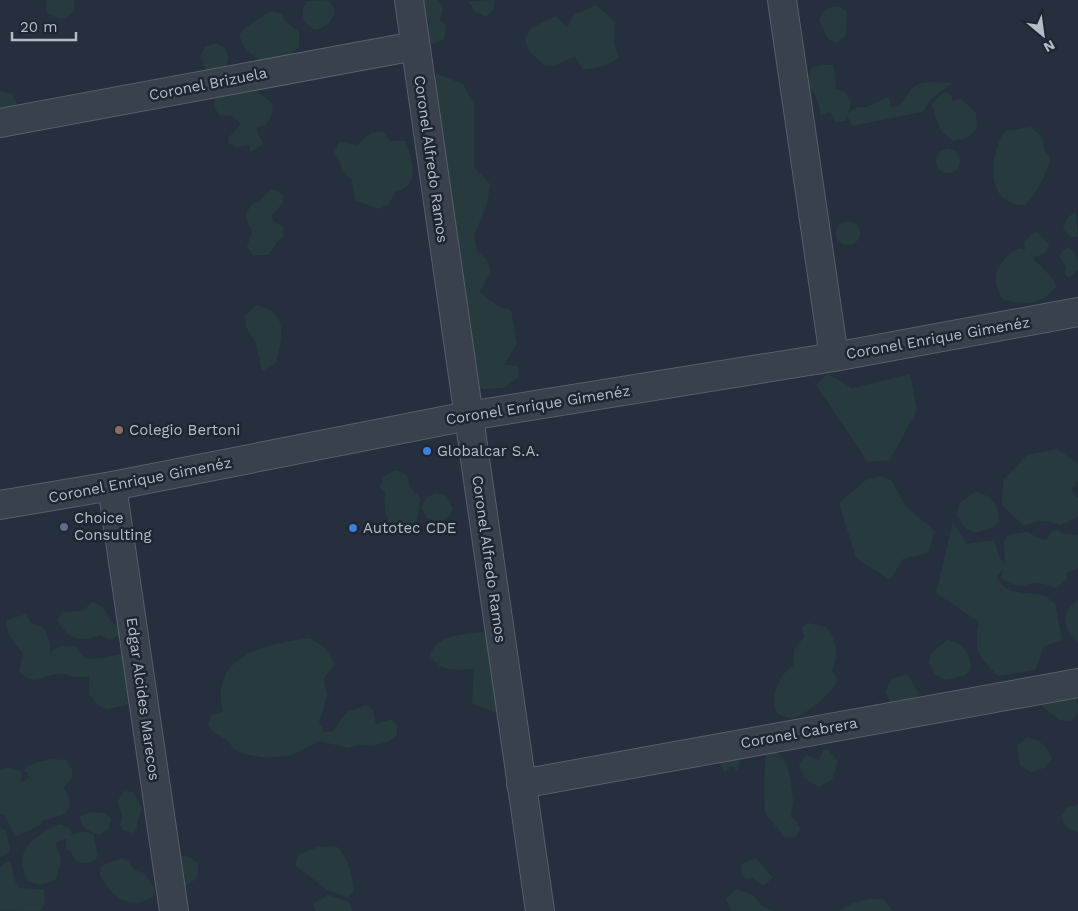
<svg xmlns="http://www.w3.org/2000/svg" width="1078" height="911" viewBox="0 0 1078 911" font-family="'Work Sans',sans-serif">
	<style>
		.green { fill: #273b3e }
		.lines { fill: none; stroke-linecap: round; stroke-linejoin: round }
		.minor-casing { stroke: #575f6b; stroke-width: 30 }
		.minor { stroke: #39414d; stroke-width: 28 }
		.education-dot { fill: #8d6e63; stroke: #1e2632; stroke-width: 2 }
		.shop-dot { fill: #3f7fe0; stroke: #1e2632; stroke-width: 2 }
		.service-dot { fill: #5c6f8a; stroke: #1e2632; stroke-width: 2 }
		.labels { text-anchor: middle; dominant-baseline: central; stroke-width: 5; stroke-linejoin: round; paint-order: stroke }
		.street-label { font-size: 15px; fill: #b5bcc8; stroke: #1e2632 }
		.poi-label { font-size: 15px; fill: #b5bcc8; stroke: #1e2632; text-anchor: start }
	</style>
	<rect width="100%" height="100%" fill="#252f3d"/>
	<g class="green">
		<path d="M46,0h28l1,10c-11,11 -15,10 -28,3z"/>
		<path d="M325,0l5,2 5,8c-3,13 -8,16 -20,20 -13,-7 -16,-17 -8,-29z"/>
		<path d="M422,0h16l5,9 -3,12 5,3c2,13 -1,20 -16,19l-3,-6 3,-14 -5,-11z"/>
		<polygon points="495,0 493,10 486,17 474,11 469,1"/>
		<polygon points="596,5 615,22 614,43 619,58 605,66 583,70 575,56 555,66 546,66 530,52 525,40 531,28 556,16 567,28 574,15"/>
		<path d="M838,6l9,5 -1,24 -9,8 -9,-4 -9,-18c2,-11 9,-14 19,-15z"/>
		<path d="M270,11l12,3 3,7 14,11v15c-6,5 -17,13 -25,15 -16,3 -32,-14 -35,-28 8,-9 20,-15 31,-23z"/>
		<polygon points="217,43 225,48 228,57 226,69 214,73 206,70 200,56 205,47"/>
		<path d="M822,65h12l2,24 10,3 5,11 -3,10 10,-6h8l23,-10 2,10c14,2 15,-17 26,-22 11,-5 24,-2 36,-2l-20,14 -11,15 -70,14 -5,-10 -2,5 -10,1 -5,-10 -9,4c-2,-6 -2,-11 -4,-16 -5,-17 -19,-6 -5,-32z"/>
		<polygon points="438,74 463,84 474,104 474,167 490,184 487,204 474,236 477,251 487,260 491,270 480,292 499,307 511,310 517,344 504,365 518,366 519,377 504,388 458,390 427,87"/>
		<path d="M249,85c15,16 34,13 17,40l-9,2v6l7,10 -13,9 -2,-7 -13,2 -8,-4 1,-6 12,-13 -8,-8 -14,-1 -5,-9 1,-10z"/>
		<polygon points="0,91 11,93 16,102 17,111 0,119"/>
		<polygon points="946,92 952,96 952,101 961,99 976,113 977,128 967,138 953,141 940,130 932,105 937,98"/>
		<path d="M1031,127l12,11 1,11 6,9c-3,15 -13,36 -25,47 -41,1 -36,-50 -20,-74z"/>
		<path d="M383,131l7,10h15c8,18 16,45 -10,51l-6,12 -10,5 -24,-9 -3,-20c-11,-7 -10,-17 -18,-27l5,-11 18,3 14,-12z"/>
		<circle cx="948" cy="161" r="12"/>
		<polygon points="271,189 276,190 283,195 283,203 271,216 274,222 283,226 283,238 277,242 269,255 253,255 247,247 252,230 248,225 246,213 253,203 259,202"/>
		<path d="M1076,213l2,24h-7l-8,-8c2,-8 4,-14 13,-16z"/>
		<circle cx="848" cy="233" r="12"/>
		<path d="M1037,232l12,12c-1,10 -10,12 -17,13l21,22 3,8c-16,19 -29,18 -52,13 -17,-21 -6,-41 15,-52l6,2 -1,-8 9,-9z"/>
		<path d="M1066,247c12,3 12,12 12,23l-9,8 -4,-4 1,-7 -7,-12z"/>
		<path d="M256,305c34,7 26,32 20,58l-14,8 -6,-28 -10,-16 -1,-12z"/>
		<polygon points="828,374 852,388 910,374 917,410 890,460 868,462 816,385"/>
		<path d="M1057,449l21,15v17l-7,8 7,9v19l-17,8c-15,-5 -23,-5 -37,1l-22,-21 1,-25 24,-25z"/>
		<path d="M396,470c10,3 13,5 13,16l11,12 -3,22c-26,23 -35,-4 -32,-28l-5,-5 4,-11z"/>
		<polygon points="881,476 892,481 906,507 935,531 928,553 903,559 890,580 856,558 839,503 866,480"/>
		<path d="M975,492c16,2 25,14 24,30l-7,6 -18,5 -11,-7 -6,-11 2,-11z"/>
		<polygon points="436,493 445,495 453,509 449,516 442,521 428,519 421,507 427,497"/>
		<path d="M953,522l14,22 27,-4 6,18 5,7 -1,-23 4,-7 20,-3 12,7 6,1 6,-9 5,-1 6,3 15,2v33l-11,5v6l-10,9c-5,-1 -10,-4 -15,-4 -19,-4 -17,10 -41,-6l3,-10 -7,9c9,21 30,13 48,19 3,2 7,5 10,7l7,37 -18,6 -9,24 -37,6c-20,-20 -25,-26 -19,-54l-43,-29z"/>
		<path d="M1078,600v42c-15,-16 -19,-27 0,-42z"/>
		<path d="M92,602l12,6 6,12 11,9 -1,6 -10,5 -9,-5c-22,8 -32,5 -44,-15l5,-8 21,-1z"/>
		<path d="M26,614l4,8 14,6 6,15v11c6,-10 16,-9 26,-7l8,11c12,3 33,-4 46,-6l2,52 -24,5 -9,-3 -10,-12v-18c-16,4 -20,-3 -30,-2 -20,1 -22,14 -40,-2l4,-19c-10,-12 -17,-17 -17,-33z"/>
		<path d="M808,623l18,4c11,14 13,27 6,43l6,10c-6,13 -29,32 -42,37 -7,3 -14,-1 -19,-4 -7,-16 1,-38 16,-47l1,-16 10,-13 -2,-10z"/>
		<path d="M480,632l9,1 1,22 -3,4h6l11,51 -9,3 -23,-10 2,-34c-19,1 -32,4 -44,-13 6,-21 30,-21 50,-24z"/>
		<path d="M310,638l15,10 10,16 -11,14 3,18 -8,27 6,9h7l15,-20 19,-7 7,5 3,14 16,-5 5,6v10l-10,7 -14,4 -13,-1 -12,3 -29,-7 -26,14 -25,3 -25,-4 -9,-5 -8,-10 -13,-7 -5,-8 4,-9 11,-4c-15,-57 46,-67 87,-73z"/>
		<path d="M947,640c15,2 25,14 24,30l-7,6 -18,4 -11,-6 -6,-11 2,-10z"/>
		<polygon points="907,674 919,693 914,702 892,706 885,692 892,679"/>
		<polygon points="1073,690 1078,705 1078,713 1071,721 1059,720 1043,707 1042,699"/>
		<path d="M1027,737c13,3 19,8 25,21l-8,10 -13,4 -11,-6 -3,-20z"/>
		<polygon points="823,750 828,750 838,761 832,780 819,787 804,778 799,765 806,755 819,760"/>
		<path d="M776,751l10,12 4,13 3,25 -2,16 5,4 4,8 -4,8 -11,1c-5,-8 -15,-18 -19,-24 -3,-6 -2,-56 1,-62z"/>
		<polygon points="737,755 740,761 737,771 732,766 725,772 716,759"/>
		<path d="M52,759l14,1 6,10v8l-8,9c1,5 6,10 6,14 1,15 -17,17 -27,19l-4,6 -23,10 -13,-22h-3v-44l8,-3 14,4 -1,11 8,-4 -2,-6 -4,-2 11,-7z"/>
		<path d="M124,791l8,1c19,23 4,18 5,37l-4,4 -9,-2 -4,-6 3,-9 -6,-14z"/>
		<polygon points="1078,805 1078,832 1070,830 1063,823 1062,816 1067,807"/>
		<path d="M91,812l13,1 7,5 -2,10 -9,7c-11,-4 -20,-6 -20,-19z"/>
		<path d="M59,824l10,4 3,4 -2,3 16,-4 8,5 4,20c-7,7 -12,9 -21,6l-7,-11 -4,-2v-11l-10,5 5,17 -5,20 -16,5 -12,-4c-17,-30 6,-45 31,-57z"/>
		<polygon points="0,827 6,831 10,851 0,858"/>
		<path d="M336,846c13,14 16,26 18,46l-7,5 -20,-7 -32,-25 3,-10 20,-8z"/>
		<path d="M186,856l11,6c4,12 -1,18 -11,24l-9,-1 3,-28z"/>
		<path d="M122,858l6,3 6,9 10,3 11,16 -2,8c-24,14 -39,1 -53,-21l1,-10z"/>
		<path d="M755,858c8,6 11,13 18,20l-10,8 -11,-8 -7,1 -4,-9 1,-6z"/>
		<polygon points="7,861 11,863 15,881 20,888 44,889 45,904 39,911 0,910 0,868"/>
		<polygon points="737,889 753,895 762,906 773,911 731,911 726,898"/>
		<polygon points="328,895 349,902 353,911 315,911 313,904"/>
		<polygon points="869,899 883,899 893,911 839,911 853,903"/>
	</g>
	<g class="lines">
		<g class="minor-casing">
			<g id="minor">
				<polyline points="409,0 540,911"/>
				<polyline points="782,0 834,357"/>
				<polyline points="0,123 415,46"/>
				<polyline points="112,486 174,911"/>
				<polyline points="0,505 112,486 468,416 834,357 1078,312"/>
				<polyline points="521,784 1078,683"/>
			</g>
		</g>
		<use href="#minor" class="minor"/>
	</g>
	<circle class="education-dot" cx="119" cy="430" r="5"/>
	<g class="shop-dot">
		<circle cx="427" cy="451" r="5"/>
		<circle cx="353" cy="528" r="5"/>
	</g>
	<circle class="service-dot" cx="64" cy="527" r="5"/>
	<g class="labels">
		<g class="street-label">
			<text transform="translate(208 84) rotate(-11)">Coronel Brizuela</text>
			<text transform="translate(431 159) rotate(82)">Coronel Alfredo Ramos</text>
			<text transform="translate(938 338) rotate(-10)">Coronel Enrique Gimenéz</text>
			<text transform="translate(538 405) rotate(-9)">Coronel Enrique Gimenéz</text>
			<text transform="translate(140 480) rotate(-11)">Coronel Enrique Gimenéz</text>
			<text transform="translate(489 559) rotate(82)">Coronel Alfredo Ramos</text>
			<text transform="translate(143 699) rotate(82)">Edgar Alcides Marecos</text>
			<text transform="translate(799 733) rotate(-10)">Coronel Cabrera</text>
		</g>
		<g class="poi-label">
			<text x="129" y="430">Colegio Bertoni</text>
			<text x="437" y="451">Globalcar S.A.</text>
			<text x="74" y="518">Choice<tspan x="74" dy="17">Consulting</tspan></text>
			<text x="363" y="528">Autotec CDE</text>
		</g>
	</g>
	<g transform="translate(1043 35) rotate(151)" stroke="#1e2632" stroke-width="4" paint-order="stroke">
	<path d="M0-4L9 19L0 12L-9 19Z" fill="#b5bcc8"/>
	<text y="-8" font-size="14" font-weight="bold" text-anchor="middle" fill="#b5bcc8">N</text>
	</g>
	<path d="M12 32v8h64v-8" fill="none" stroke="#b5bcc8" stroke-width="2.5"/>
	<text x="20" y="32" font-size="15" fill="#b5bcc8" stroke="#1e2632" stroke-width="4" paint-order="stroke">20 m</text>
</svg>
